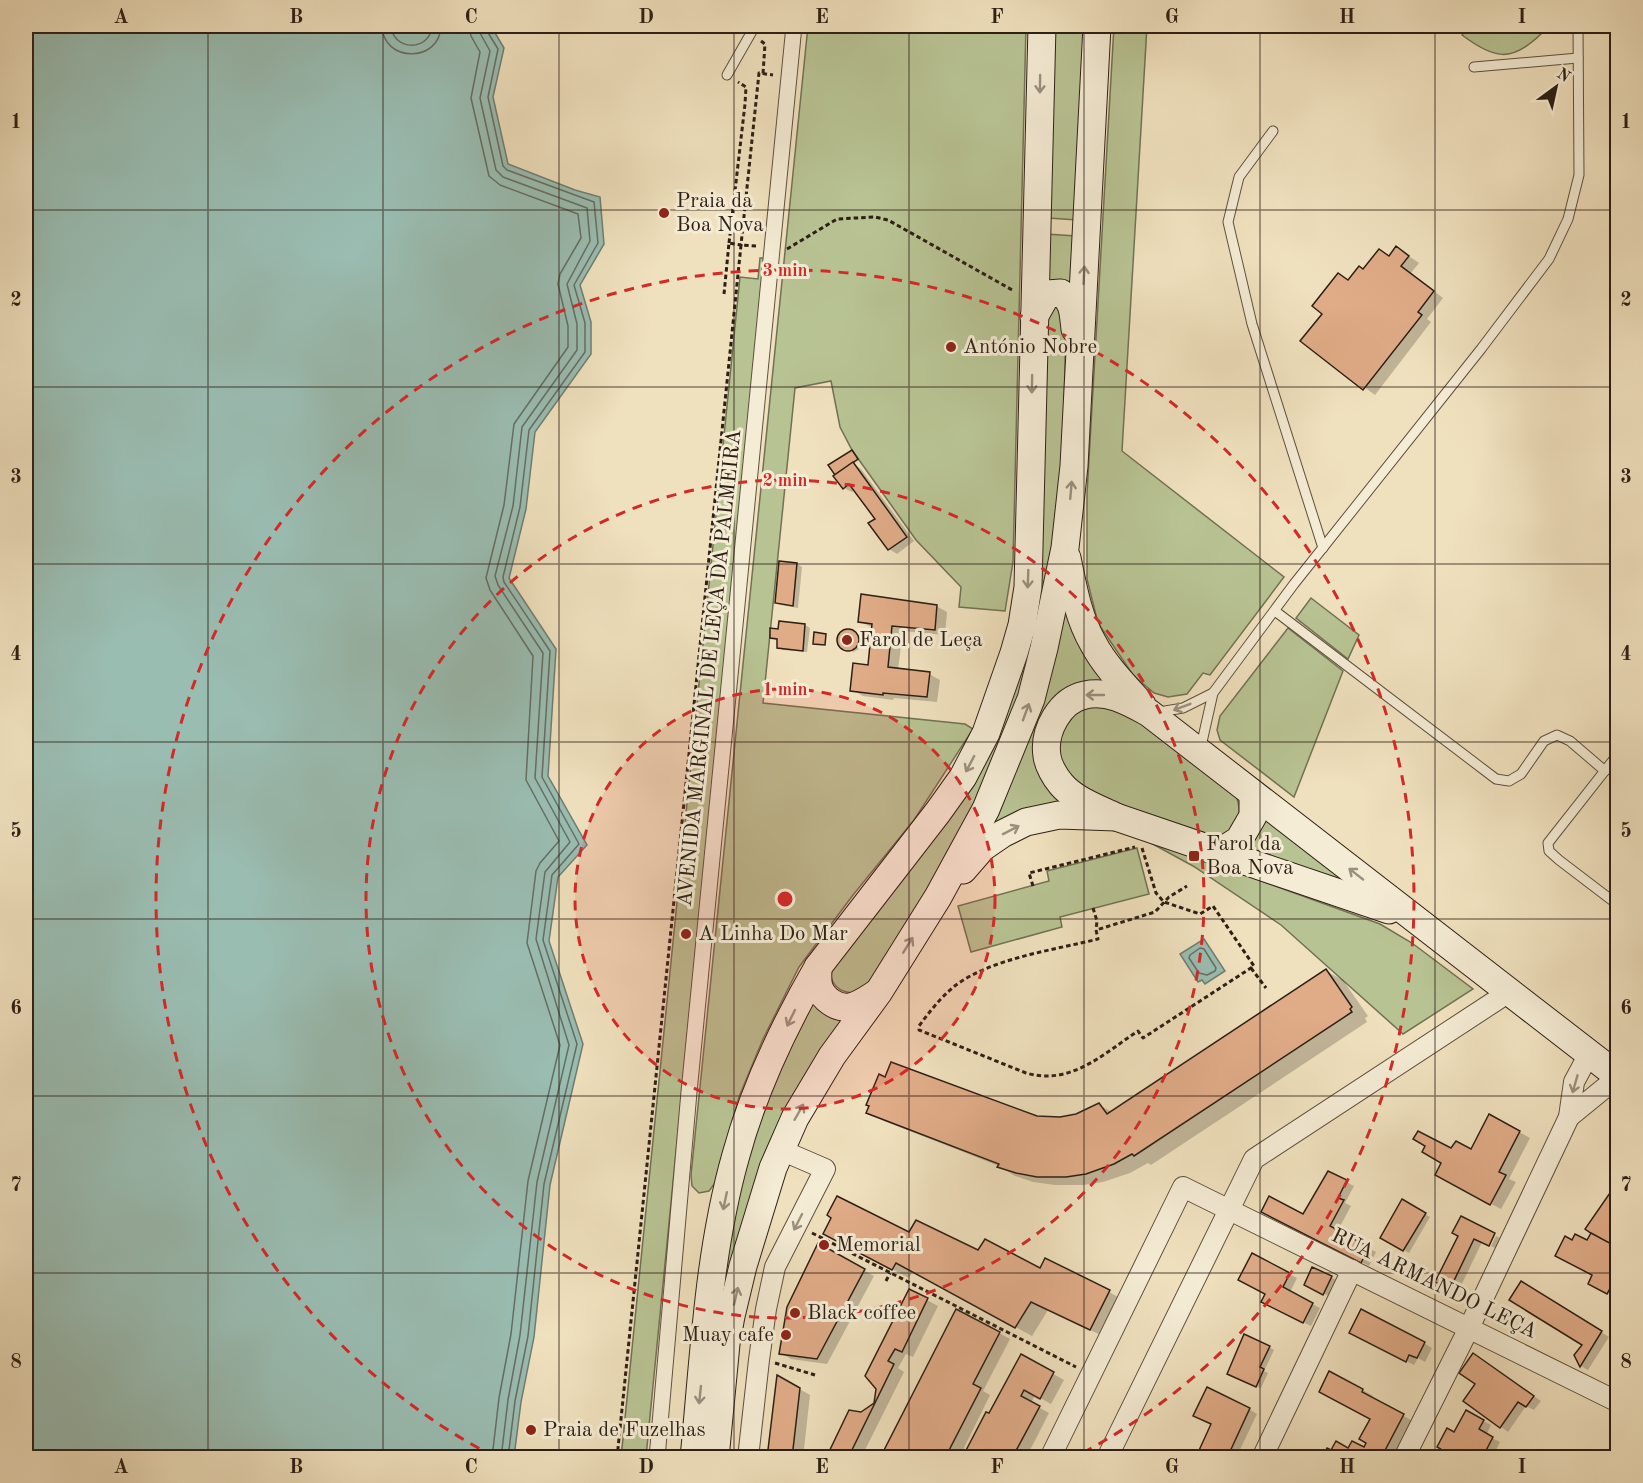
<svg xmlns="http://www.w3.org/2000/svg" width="1643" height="1483" viewBox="0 0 1643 1483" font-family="'Old Standard TT',serif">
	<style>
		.green { fill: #b8c393; stroke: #727154; stroke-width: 1.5 }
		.water { fill: #9abdb2; stroke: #6e7e73; stroke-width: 1.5 }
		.shadow { fill: #0003 }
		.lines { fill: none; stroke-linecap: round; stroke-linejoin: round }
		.shore { stroke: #646e64; stroke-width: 1.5 }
		.building { fill: #e0ac88; stroke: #2d1f15; stroke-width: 1.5 }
		.service-casing { stroke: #5e503f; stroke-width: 11 }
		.pedestrian-casing { stroke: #5e503f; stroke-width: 17 }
		.minor-casing { stroke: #5e503f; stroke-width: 22 }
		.secondary-casing { stroke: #2d1f15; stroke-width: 29 }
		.path { stroke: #2d1f15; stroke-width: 3; stroke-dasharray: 4.5 3; stroke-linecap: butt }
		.service { stroke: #f5ecd5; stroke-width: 9 }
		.pedestrian { stroke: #f5ecd5; stroke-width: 15 }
		.minor { stroke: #f5ecd5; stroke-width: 20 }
		.secondary { stroke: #f5ecd5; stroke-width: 27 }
		.oneway { stroke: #9b907f }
		.grid { fill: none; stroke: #2d1f15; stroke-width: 1.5; stroke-opacity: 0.55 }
		.ring { fill: none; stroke: #d62828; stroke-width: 3; stroke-dasharray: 10 8 }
		.poi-dot { fill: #8f2418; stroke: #f5ecd5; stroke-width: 2 }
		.labels { text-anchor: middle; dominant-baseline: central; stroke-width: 6; stroke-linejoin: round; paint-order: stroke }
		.poi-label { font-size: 21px; fill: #2d1f15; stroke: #f5ecd5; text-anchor: start }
		.street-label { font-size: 21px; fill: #2d1f15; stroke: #f5ecd5 }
		.centre { fill: #d62828; stroke: #f5ecd5; stroke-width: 3 }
		.ring-label { font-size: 18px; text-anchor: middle; font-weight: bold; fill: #d62828; stroke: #f5ecd5; stroke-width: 6; stroke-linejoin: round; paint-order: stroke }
		.neatline { fill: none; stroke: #2d1f15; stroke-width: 2 }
		.grid-label { font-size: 20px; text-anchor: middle; font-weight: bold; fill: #2d1f15 }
	</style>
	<rect width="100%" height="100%" fill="#f0e1be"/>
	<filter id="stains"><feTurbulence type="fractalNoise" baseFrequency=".00333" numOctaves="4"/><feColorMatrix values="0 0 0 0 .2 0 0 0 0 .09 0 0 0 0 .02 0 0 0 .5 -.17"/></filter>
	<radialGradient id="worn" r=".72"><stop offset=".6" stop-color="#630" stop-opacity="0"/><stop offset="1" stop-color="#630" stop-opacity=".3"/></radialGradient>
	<g class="green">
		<polygon points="808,26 1026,26 1013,562 1005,611 959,607 961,587 916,540 852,450 840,427 831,381 795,388 763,703 965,724 973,729 914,820 853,895 799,967 763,1039 739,1097 715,1183 709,1191 699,1193 692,1186 691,1175"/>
		<polygon points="1053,26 1087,26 1077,220 1048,218"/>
		<polygon points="1114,26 1147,26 1122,451 1284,577 1210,675 1203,673 1187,694 1168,697 1154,693 1133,675 1098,623 1087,579 1087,494"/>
		<path d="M1469,26h73l-1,8c-30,29 -47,25 -79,1z"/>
		<path d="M1046,234l30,2 -2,50c-10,-6 -18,-7 -29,-2z"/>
		<polygon points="760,258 764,258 646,1457 621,1458 740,277 758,279"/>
		<path d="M1056,306l10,13 -3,131 -13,120 -39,156 -30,70 -42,77 -75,117c-19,7 -36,-2 -33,-24l172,-249 43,-403 4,-6z"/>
		<polygon points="1066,595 1115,687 1041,726 1071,805 982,838"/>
		<polygon points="1311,598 1359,635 1348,659 1296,618"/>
		<polygon points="1288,628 1343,671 1294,797 1220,740 1217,730 1220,716"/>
		<path d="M1092,705l36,6 107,83c10,21 1,43 -24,42l-128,-44 -19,-16 -7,-40 16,-23z"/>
		<path d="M1263,815l91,73 -108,-40c11,-9 15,-19 17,-33z"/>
		<polygon points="1140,837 1380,924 1412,943 1473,989 1403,1034 1281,925 1193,866"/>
		<polygon points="1137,848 1149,894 1060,917 1062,927 971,952 958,906 1049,881 1047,871"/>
		<polygon points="811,997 843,1020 716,1313 724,1256 761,1106"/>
	</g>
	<g class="water">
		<polygon points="26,26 401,26 412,33 421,26 491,26 504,48 493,97 508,164 575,190 600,197 604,244 580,285 591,322 591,354 535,432 526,509 509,578 556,649 548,776 587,845 558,877 549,941 583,1044 550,1185 534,1337 521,1402 514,1457 26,1457"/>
		<polygon points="1204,939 1225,971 1205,984 1202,980 1198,982 1180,954"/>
	</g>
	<g class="shadow">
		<polygon points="1397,248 1419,263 1411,273 1443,298 1427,319 1431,322 1375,395 1302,341 1349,281 1390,257"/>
		<polygon points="852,452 859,460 853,464 861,469 914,541 897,554 889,549 877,519 855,490 852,492 844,488"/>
		<polygon points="797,564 802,567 798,608 781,605 776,603"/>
		<polygon points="936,606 947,612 945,635 903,631 898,670 929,674 940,680 937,702 894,698 893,700 863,696 852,690 869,666 873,628 859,621"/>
		<polygon points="805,625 810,628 807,652 783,650 778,647 779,640 771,637"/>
		<polygon points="844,631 853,632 858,635 863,643 861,648 853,652 842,646 838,641 839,635"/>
		<polygon points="1326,971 1343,980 1368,1016 1365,1018 1367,1022 1151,1165 1148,1163 1130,1173 1103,1182 1083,1185 1055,1185 1033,1182 1015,1176 999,1166 884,1121 868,1112 1060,1118 1076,1115 1099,1105 1112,1112"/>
		<polygon points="1490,1116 1530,1138 1509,1179 1516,1182 1501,1209 1447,1181 1452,1150 1471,1151"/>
		<polygon points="1328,1173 1354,1186 1345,1203 1351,1206 1337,1232 1376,1252 1369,1266 1270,1215 1304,1216"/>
		<polygon points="1618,1195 1618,1292 1615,1297 1597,1288 1594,1275 1573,1242 1588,1242"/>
		<polygon points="1403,1201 1430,1217 1409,1253 1382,1237"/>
		<polygon points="1461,1218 1482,1242 1458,1292 1445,1286 1459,1236"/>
		<polygon points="910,1234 1109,1292 1125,1301 1107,1338 1048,1310 1032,1336 913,1271 909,1278 841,1243"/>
		<polygon points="1496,1236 1502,1239 1497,1249 1491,1246"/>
		<polygon points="819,1245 874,1276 827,1364 791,1359 781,1353"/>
		<polygon points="1252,1255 1297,1278 1290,1292 1320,1308 1311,1326 1271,1306"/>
		<polygon points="1331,1277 1336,1280 1329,1296 1310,1288"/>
		<polygon points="1521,1283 1609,1337 1588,1370 1581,1366 1576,1355 1584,1345"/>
		<polygon points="910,1291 938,1306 913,1357 906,1354 898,1368 904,1372 861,1458 828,1458 862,1413 875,1404 878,1388"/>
		<polygon points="999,1333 1010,1339 983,1391 990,1395 959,1458 882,1458"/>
		<polygon points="1358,1337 1424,1343 1432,1348 1425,1362 1418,1358 1414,1365"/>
		<polygon points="1269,1347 1274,1350 1264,1371 1268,1373 1261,1388 1233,1376"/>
		<polygon points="1021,1356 1064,1380 1051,1404 1035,1395 1031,1403 1049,1413 1026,1458 963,1458 990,1415"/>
		<polygon points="1481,1359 1541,1401 1534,1410 1526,1406 1508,1432 1465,1400 1477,1384"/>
		<polygon points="1330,1373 1363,1390 1373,1396 1372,1399 1413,1421 1394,1458 1324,1458 1332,1451 1364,1449 1368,1442 1372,1418"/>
		<polygon points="778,1377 810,1395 803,1458 769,1458"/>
		<polygon points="1249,1409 1257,1414 1236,1458 1198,1457"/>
		<polygon points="1466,1412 1491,1425 1486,1435 1500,1442 1492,1458 1459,1458 1455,1434"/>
	</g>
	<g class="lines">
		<g class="shore">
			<path d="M382,26c1,37 58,37 59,0"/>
			<path d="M391,26c2,25 39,26 41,0"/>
			<polyline points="469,26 471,36 480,52 471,98 489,176 500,185 578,214 581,238 560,274 558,284 568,326 568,347 514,424 504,505 486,578 490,590 533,656 526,780 559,841 540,863 536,871 527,943 560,1045 528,1181 511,1334 499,1398 492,1458"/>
			<polyline points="478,26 480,33 490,51 480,98 496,170 503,177 587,208 590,241 567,284 577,324 577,350 522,427 513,506 495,576 498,585 543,653 535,778 570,842 545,872 536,939 569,1045 537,1182 520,1335 508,1400 501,1458"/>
			<polyline points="486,26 487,31 498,49 488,97 503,166 507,170 594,202 598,243 574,285 585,323 585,352 529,430 520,507 503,577 504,582 550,651 542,777 579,844 552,875 543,940 577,1044 544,1184 528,1336 515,1401 508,1458"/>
			<polygon points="1200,948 1204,949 1216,968 1215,971 1207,975 1199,973 1189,958 1190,955"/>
		</g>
	</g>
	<g class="building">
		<polygon points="1396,246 1409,256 1401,266 1434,291 1418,312 1422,315 1363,390 1300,341 1322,314 1312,306 1338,273 1348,280 1359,266 1363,269 1379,249 1389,256"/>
		<polygon points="852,450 858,459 835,475 828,465"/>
		<polygon points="853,462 907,537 888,550 868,523 875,519 849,484 843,489 833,476"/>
		<polygon points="779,561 797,563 793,606 775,603"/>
		<polygon points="861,594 937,605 935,630 892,626 888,667 930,672 927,697 883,693 883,695 850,691 853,663 868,665 872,624 858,622"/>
		<polygon points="779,621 805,624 803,651 777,648 777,639 770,638 770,628 778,629"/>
		<circle cx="848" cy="640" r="11"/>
		<polygon points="814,632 826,634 825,645 813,644"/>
		<polygon points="1326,969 1352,1007 1350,1009 1352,1012 1134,1156 1132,1154 1114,1164 1086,1174 1066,1177 1037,1177 1016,1173 997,1167 999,1164 866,1113 869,1106 866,1105 879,1074 885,1077 891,1062 1037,1116 1060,1117 1076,1114 1099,1103 1107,1114"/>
		<polygon points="1489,1114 1520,1131 1499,1172 1506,1175 1490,1205 1435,1175 1441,1163 1422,1152 1425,1146 1413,1139 1418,1131 1451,1148 1456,1141 1471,1149"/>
		<polygon points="1328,1171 1347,1180 1338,1198 1344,1200 1330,1226 1369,1247 1361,1263 1261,1212 1269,1196 1303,1214"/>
		<polygon points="1612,1190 1618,1194 1618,1240 1612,1248 1585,1229"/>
		<polygon points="837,1196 909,1232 916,1220 978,1250 985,1239 1040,1268 1045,1258 1110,1290 1090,1330 1031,1302 1015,1328 896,1263 892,1270 823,1234 831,1218 827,1215"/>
		<polygon points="1402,1199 1426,1213 1403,1251 1380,1238"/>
		<polygon points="1461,1216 1495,1233 1489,1246 1474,1239 1450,1289 1435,1282 1458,1236 1452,1233"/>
		<polygon points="1591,1233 1617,1247 1612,1257 1618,1260 1618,1273 1607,1294 1588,1284 1592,1275 1555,1256 1565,1236 1572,1240 1575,1234 1587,1240"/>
		<polygon points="818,1243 865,1269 817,1359 779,1354 787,1307"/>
		<polygon points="1252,1253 1290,1273 1283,1287 1313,1303 1303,1323 1261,1302 1265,1294 1238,1280"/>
		<polygon points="1312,1267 1332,1276 1323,1295 1304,1285"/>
		<polygon points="1521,1281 1602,1331 1580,1367 1574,1355 1582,1345 1509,1300"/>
		<polygon points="909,1289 928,1298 902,1352 895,1349 888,1361 894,1364 848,1458 826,1458 849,1410 861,1412 874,1403 876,1389 865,1376"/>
		<polygon points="956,1309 1000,1332 973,1384 981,1388 945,1458 880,1458"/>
		<polygon points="1361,1309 1425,1342 1417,1358 1409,1355 1406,1362 1349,1333"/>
		<polygon points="1244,1334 1270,1346 1260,1367 1264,1369 1256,1387 1227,1374"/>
		<polygon points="1473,1353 1534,1396 1526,1407 1518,1402 1500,1428 1463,1401 1475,1384 1459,1373"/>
		<polygon points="1021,1354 1054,1372 1040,1399 1024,1390 1021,1396 1040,1406 1012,1458 962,1458 986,1412 989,1413"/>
		<polygon points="1329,1371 1363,1389 1362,1392 1404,1414 1381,1458 1322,1458 1327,1448 1331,1450 1336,1441 1348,1448 1352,1441 1364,1447 1366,1443 1359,1439 1370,1419 1319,1392"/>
		<polygon points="777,1375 800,1388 792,1458 767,1458"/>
		<polygon points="1207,1387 1250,1408 1227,1458 1196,1457 1211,1424 1193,1416"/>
		<polygon points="1466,1410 1484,1420 1479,1429 1493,1437 1482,1458 1456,1458 1437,1447 1447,1428 1454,1432"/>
	</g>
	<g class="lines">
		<g class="service-casing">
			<g id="service">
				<polyline points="1474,67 1578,58"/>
				<polyline points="727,75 755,26"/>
				<polyline points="1273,131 1239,177 1228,222 1252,324 1323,548"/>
				<polyline points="1275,611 1496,779 1509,781 1521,774 1544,741 1557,735 1570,741 1605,771"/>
				<polyline points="1159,712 1183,708 1213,693"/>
				<polyline points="1204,750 1202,742 1213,693 1294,584 1481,349 1549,259 1568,219 1579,175 1578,26"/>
				<polyline points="1618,754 1548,843 1549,851 1559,860 1618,905"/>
			</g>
		</g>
		<g class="pedestrian-casing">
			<polyline id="pedestrian" points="657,1458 689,1092 794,26"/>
		</g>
		<g class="minor-casing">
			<g id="minor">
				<polyline points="1569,1117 1618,1077"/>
				<polyline points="748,1458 759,1360 766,1309 775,1267 825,1169 781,1150"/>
				<polyline points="1050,1458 1183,1187 1618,1402"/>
				<polyline points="1107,1458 1254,1159 1509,992"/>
				<polyline points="1262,1458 1352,1270"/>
				<polyline points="1404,1458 1469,1328 1569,1117 1574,1082 1589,1054"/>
			</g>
		</g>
		<g class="secondary-casing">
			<g id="secondary">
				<path d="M1034,317l13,-23 14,-1c13,9 12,21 14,36"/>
				<path d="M1067,558c6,29 11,59 26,85 12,23 32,43 49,62"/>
				<path d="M1116,817c-18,-9 -42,-17 -55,-33 -6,-7 -13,-19 -14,-28 -4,-25 13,-56 38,-61 24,-5 44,7 64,18l469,363"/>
				<polyline points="1220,852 1239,840 1253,816 1253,794"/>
				<polyline points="963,870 983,847 1002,834 1026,822 1059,815 1116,817 1389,910"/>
				<path d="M818,967c0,6 -1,14 1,20 4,12 18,22 31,20 10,-2 19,-9 27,-14"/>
				<path d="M694,1458c10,-101 14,-205 42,-303 18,-66 48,-129 82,-188l120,-155 25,-35 23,-44 28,-80 8,-28 6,-38 14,-561"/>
				<polyline points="715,1458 726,1344 731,1316 743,1266 773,1168 795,1118 832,1056 878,993 938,897 986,809 1031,699 1044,648 1065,548 1074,466 1097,26"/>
			</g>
		</g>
		<g class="path">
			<polyline points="761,41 765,44 763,74"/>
			<polyline points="729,243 745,104 746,87 738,82"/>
			<polyline points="787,249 837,219 875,217 888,220 1014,291"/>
			<polyline points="724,294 729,243 741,245 759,73 773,75"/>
			<path d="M1142,848l14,45 8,9 36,12 13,-8 41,60 -111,72 -5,-7c-35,23 -67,55 -112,42l-107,-43v-4c11,-15 22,-29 37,-41 37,-27 98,-35 142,-46l-2,-9 59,-18 14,-15 18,-11"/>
			<polyline points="1033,886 1029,873 1135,847"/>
			<polyline points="1093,908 1097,921 1096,930"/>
			<polyline points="1251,968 1266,988"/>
			<polyline points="812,1233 1076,1367"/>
			<polyline points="886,1281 890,1273"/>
			<polyline points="775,1363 815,1375"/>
			<polyline points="617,1458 741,245 756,246"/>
		</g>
		<use href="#service" class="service"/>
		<use href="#pedestrian" class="pedestrian"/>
		<use href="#minor" class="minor"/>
		<use href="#secondary" class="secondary"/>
	</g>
	<defs><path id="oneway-shaft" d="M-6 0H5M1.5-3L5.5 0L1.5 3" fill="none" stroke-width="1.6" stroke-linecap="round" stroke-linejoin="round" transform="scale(1.5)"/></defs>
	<g class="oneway">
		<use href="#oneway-shaft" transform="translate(1040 84) rotate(91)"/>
		<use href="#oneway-shaft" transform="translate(1084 275) rotate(-87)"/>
		<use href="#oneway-shaft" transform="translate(1032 384) rotate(91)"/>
		<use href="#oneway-shaft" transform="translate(1071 490) rotate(-85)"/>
		<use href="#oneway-shaft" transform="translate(1028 579) rotate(92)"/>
		<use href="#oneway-shaft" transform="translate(1095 695) rotate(180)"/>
		<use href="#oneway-shaft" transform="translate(1182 707) rotate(159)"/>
		<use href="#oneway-shaft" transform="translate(1026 712) rotate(-70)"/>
		<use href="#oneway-shaft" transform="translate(970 764) rotate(118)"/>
		<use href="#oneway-shaft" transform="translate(1011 830) rotate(-27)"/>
		<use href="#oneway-shaft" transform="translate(1356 874) rotate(-142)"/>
		<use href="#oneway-shaft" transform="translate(908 945) rotate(-58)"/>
		<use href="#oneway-shaft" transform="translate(791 1018) rotate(116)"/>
		<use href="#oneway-shaft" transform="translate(1575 1084) rotate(106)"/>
		<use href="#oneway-shaft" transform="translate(799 1112) rotate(-60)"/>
		<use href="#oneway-shaft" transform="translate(725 1201) rotate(102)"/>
		<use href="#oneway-shaft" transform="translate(798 1222) rotate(117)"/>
		<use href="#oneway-shaft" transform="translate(736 1296) rotate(-77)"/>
		<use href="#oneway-shaft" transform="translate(700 1395) rotate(96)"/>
	</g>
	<path class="grid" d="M208,26v1432M383,26v1432M559,26v1432M734,26v1432M909,26v1432M1084,26v1432M1260,26v1432M1435,26v1432M26,210h1592M26,387h1592M26,564h1592M26,742h1592M26,919h1592M26,1096h1592M26,1273h1592"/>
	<circle cx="785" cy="899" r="210" fill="#d62828" fill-opacity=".12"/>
	<g class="ring">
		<circle cx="785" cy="899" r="210"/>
		<circle cx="785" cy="899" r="419"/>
		<path d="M495 1457A629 629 0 1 1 1075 1457"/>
	</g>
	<g class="poi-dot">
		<circle cx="664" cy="213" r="6"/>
		<circle cx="951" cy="347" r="6"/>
		<circle cx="847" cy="640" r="6"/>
		<rect x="1188" y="850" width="12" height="12" rx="3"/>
		<circle cx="686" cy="934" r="6"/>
		<circle cx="824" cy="1245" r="6"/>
		<circle cx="795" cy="1313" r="6"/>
		<circle cx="786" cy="1335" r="6"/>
		<circle cx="531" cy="1430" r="6"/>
	</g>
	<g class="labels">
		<g class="poi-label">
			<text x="676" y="201">Praia da<tspan x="676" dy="24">Boa Nova</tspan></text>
			<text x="963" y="347">António Nobre</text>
			<text x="859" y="640">Farol de Leça</text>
			<text x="1206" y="844">Farol da<tspan x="1206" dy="24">Boa Nova</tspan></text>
			<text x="698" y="934">A Linha Do Mar</text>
			<text x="836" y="1245">Memorial</text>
			<text x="807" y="1313">Black coffee</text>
			<text x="774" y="1335" text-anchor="end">Muay cafe</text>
			<text x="543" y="1430">Praia de Fuzelhas</text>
		</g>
		<g class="street-label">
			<text transform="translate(710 668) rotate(-84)">AVENIDA MARGINAL DE LEÇA DA PALMEIRA</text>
			<text transform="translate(1434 1284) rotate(26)">RUA ARMANDO LEÇA</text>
		</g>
	</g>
	<circle cx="785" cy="899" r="9" class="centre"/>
	<g class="ring-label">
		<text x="785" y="276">3 min</text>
		<text x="785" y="486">2 min</text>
		<text x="785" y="695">1 min</text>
	</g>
	<rect width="1643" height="1483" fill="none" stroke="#f0e1be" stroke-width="66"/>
	<g transform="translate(1556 87) rotate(33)" stroke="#f5ecd5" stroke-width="4.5" paint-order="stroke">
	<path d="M0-4.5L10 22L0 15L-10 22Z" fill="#2d1f15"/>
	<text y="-9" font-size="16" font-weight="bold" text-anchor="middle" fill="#2d1f15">N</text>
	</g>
	<rect x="33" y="33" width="1577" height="1417" class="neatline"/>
	<g class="grid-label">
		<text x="121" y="23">A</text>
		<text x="296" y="23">B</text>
		<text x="471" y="23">C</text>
		<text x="646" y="23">D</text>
		<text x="822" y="23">E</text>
		<text x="997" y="23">F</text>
		<text x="1172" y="23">G</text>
		<text x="1347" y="23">H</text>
		<text x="1522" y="23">I</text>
		<text x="16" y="128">1</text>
		<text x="1626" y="128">1</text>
		<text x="16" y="306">2</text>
		<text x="1626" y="306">2</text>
		<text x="16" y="483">3</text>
		<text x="1626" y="483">3</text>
		<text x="16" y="660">4</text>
		<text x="1626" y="660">4</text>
		<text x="16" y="837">5</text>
		<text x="1626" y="837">5</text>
		<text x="16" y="1014">6</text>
		<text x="1626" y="1014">6</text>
		<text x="16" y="1191">7</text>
		<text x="1626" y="1191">7</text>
		<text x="16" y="1368">8</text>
		<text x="1626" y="1368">8</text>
		<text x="121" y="1473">A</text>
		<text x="296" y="1473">B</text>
		<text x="471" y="1473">C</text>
		<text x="646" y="1473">D</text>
		<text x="822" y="1473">E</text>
		<text x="997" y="1473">F</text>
		<text x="1172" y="1473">G</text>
		<text x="1347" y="1473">H</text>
		<text x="1522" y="1473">I</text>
	</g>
	<rect width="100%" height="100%" filter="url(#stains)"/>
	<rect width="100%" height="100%" fill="url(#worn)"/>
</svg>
